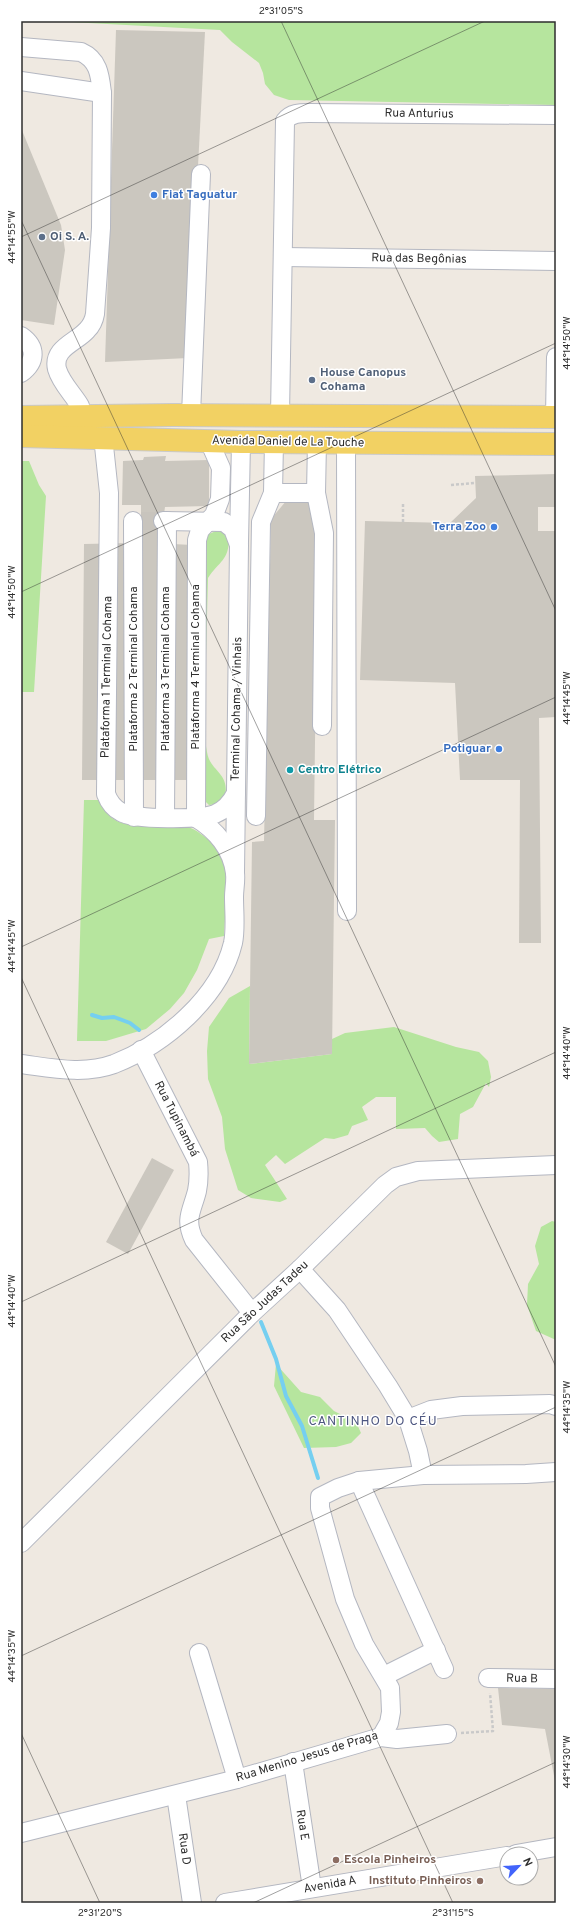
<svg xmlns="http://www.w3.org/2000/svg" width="577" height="1924" viewBox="0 0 577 1924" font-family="Overpass,sans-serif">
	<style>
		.green { fill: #b6e59e }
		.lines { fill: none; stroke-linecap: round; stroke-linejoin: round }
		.stream { stroke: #75cff0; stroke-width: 4 }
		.building { fill: #cbc7bf }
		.minor-tunnel { stroke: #c8c4bd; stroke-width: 18; stroke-dasharray: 18 9; stroke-linecap: butt }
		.minor-casing { stroke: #b4b7c1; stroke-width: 20 }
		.major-casing { stroke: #c9c9c9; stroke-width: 24 }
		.path { stroke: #c9c9c9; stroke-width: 2.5; stroke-dasharray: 3 2; stroke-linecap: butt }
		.minor { stroke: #fff; stroke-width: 18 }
		.major { stroke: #f2d163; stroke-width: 22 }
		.ticks { fill: none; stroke: #2e2e2e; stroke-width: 1; stroke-opacity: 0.45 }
		.shop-dot { fill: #3f7fe0; stroke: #fff; stroke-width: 1.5 }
		.service-dot { fill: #5c6f8a; stroke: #fff; stroke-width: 1.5 }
		.culture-dot { fill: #0f9aa8; stroke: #fff; stroke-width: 1.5 }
		.education-dot { fill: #8d6e63; stroke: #fff; stroke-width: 1.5 }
		.labels { text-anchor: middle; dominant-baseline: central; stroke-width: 3; stroke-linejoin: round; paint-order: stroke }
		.street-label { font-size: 12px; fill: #2e2e2e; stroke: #fff }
		.shop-label { font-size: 12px; font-weight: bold; fill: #366cbe; stroke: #fff; text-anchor: end }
		.service-label { font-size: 12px; font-weight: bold; fill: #4e5e75; stroke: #fff; text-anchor: start }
		.culture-label { font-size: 12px; font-weight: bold; fill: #0d838f; stroke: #fff; text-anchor: start }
		.education-label { font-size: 12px; font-weight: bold; fill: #785e54; stroke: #fff; text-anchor: start }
		.neighbourhood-label { font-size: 13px; letter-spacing: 1px; fill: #4d5680; stroke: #fff }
		.neatline { fill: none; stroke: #2e2e2e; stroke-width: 1.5 }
		.ticks-label { font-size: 10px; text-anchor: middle; fill: #2e2e2e }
	</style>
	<rect width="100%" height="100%" fill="#efe9e1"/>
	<g class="green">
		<polygon points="51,21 556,21 556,105 289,100 274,95 265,84 263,73 259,63 232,42 220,30"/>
		<polygon points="21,461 29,461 39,485 46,496 34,692 21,692"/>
		<path d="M216,531l6,1 7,6c0,23 -10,23 -21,40 -1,38 -2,77 -3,116 0,19 -2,39 2,58 3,20 23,20 18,45l-8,7 -8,1 -5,-5 1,-261 4,-5z"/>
		<path d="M84,800h15c17,37 42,20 73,23 13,1 23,6 33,14 7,5 15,13 18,20 6,19 2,58 1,79l-15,3 -12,31 -13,23 -14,16 -24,20 -40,12h-29z"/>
		<polygon points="250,986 249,1064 332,1054 332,1039 345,1033 394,1027 456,1047 479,1052 488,1061 491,1077 489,1087 486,1083 473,1107 460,1114 458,1139 439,1142 432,1136 425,1128 396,1129 396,1097 376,1097 362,1107 368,1120 352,1126 348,1135 334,1139 325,1138 285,1164 276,1155 265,1165 287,1199 280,1202 251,1198 238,1190 225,1149 222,1117 208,1079 207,1051 209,1027 229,998"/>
		<polygon points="552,1221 556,1222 556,1340 536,1331 527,1305 528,1284 539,1264 535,1246 541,1227"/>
		<polygon points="276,1364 301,1392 320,1397 334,1411 356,1422 361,1433 351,1443 336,1447 304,1448 274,1386"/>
	</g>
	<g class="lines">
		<g class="stream">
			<polyline points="92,1015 102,1018 114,1017 130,1023 139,1030"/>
			<polyline points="261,1322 276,1359 286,1396 302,1426 318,1478"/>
		</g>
	</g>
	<g class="building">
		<polygon points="116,30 205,32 188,358 105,362"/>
		<polygon points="21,128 61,225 65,250 54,325 21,320"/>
		<polygon points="166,456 165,461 209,460 209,506 165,507 163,521 173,544 192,545 190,780 82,780 84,544 131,543 141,521 141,505 122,505 123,461 143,460 144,457"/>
		<polygon points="556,474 556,507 538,507 538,531 556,531 556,717 539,718 541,943 519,943 520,780 460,780 455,683 360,680 365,521 450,523 476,498 475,476"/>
		<polygon points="297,488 318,509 314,820 335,820 332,1054 249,1064 252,842 264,841 271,519"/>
		<polygon points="152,1158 174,1170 128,1254 106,1242"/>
		<polygon points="498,1688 556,1689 556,1786 545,1729 502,1725"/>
	</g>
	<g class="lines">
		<polyline class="minor-tunnel" points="141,521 163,521"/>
		<g class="minor-casing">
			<g id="minor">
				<path d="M21,47l60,5c18,8 19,24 21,41l-1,135 -6,86c-1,6 -3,11 -8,16 -10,12 -35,18 -30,39 4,14 16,25 23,37"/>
				<polyline points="21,81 102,93"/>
				<polyline points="283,257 556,261"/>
				<path d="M21,336c16,11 15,26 0,37"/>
				<polyline points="191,415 201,174"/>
				<path d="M280,415l5,-294c6,-8 15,-8 24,-8l247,2"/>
				<polyline points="555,417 556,357"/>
				<polyline points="274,442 273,493 316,493 317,442"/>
				<polyline points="346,442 347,911"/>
				<path d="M104,446l5,47 -3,301c3,8 7,14 15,18 13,8 79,8 94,2 10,-4 16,-11 21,-21"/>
				<polyline points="316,493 324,533 322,726"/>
				<polyline points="133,521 134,817"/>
				<polyline points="163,521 224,522 233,529 239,545 235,873"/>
				<polyline points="239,542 241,442"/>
				<polyline points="256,816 261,522 273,493"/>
				<polyline points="165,817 167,521"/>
				<polyline points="196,818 197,540 200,530 214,515 220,499 221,468 209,441"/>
				<path d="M141,1050l57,112c1,10 1,19 -1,29 -5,20 -13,28 -3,49l58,73"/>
				<path d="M21,1064c31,4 63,11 93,0 51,-20 106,-67 119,-121 3,-14 1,-31 1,-46 0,-8 2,-16 1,-24 -3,-24 -19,-43 -39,-55"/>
				<polyline points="300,1269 337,1310 388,1386 408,1419 418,1451 423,1475"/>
				<polyline points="408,1419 431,1410 462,1406 550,1404 556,1406"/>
				<polyline points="359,1481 444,1669"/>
				<polyline points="21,1543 252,1313 300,1269 385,1185 396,1177 418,1171 556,1165"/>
				<polyline points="199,1653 237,1779"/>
				<polyline points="384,1676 436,1650"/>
				<polyline points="488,1678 556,1679"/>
				<polyline points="381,1737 389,1723 391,1712 390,1688 364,1644 345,1599 320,1508 320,1497 338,1488 359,1481 423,1475 526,1474 556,1472"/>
				<polyline points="293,1762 312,1888"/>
				<polyline points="176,1795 192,1903"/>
				<polyline points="21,1833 237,1779 381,1737 397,1739 447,1734"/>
				<polyline points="516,1854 556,1847"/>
				<polyline points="225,1903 507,1856"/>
			</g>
		</g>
		<g class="major-casing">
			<g id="major">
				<polyline points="21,417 173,415 556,417"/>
				<polyline points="21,436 241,442 556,444"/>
			</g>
		</g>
		<g class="path">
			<polyline points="451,485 475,483"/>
			<polyline points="403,522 403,502"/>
			<polyline points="461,1733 493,1731 490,1693"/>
		</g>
		<use href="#minor" class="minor"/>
		<use href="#major" class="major"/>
	</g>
	<path class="ticks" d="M281,21l275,590M21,220l535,1147M21,237l464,-216M21,592l535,-249M21,947l535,-250M21,977l432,926M21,1302l535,-250M21,1656l535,-249M21,1733l79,170M253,1903l303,-141"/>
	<g class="shop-dot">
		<circle cx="154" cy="195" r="4"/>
		<circle cx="494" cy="527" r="4"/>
		<circle cx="499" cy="749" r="4"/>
	</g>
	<g class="service-dot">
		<circle cx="42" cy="237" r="4"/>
		<circle cx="312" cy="380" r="4"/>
	</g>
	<circle class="culture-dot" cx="290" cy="770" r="4"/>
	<g class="education-dot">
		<circle cx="336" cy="1860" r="4"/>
		<circle cx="480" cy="1881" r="4"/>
	</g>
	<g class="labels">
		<g class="street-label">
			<text transform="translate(419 114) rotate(1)">Rua Anturius</text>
			<text transform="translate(419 259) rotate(1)">Rua das Begônias</text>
			<text transform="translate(288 442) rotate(1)">Avenida Daniel de La Touche</text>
			<text transform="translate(196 667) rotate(-90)">Plataforma 4 Terminal Cohama</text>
			<text transform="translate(134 669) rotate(-90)">Plataforma 2 Terminal Cohama</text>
			<text transform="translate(166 669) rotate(-90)">Plataforma 3 Terminal Cohama</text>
			<text transform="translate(107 677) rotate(-89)">Plataforma 1 Terminal Cohama</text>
			<text transform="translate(237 709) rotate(-89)">Terminal Cohama / Vinhais</text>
			<text transform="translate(176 1119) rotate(63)">Rua Tupinambá</text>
			<text transform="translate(265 1302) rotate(-43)">Rua São Judas Tadeu</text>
			<text transform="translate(522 1679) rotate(1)">Rua B</text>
			<text transform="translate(307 1757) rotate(-17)">Rua Menino Jesus de Praga</text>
			<text transform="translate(302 1825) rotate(81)">Rua E</text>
			<text transform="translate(184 1849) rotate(82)">Rua D</text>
			<text transform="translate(330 1885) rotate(-10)">Avenida A</text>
		</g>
		<g class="shop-label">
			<text x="162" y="195" text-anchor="start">Fiat Taguatur</text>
			<text x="486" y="527">Terra Zoo</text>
			<text x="491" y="749">Potiguar</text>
		</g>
		<g class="service-label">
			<text x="50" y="237">Oi S. A.</text>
			<text x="320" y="373">House Canopus<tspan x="320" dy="14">Cohama</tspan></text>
		</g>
		<g class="culture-label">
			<text x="298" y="770">Centro Elétrico</text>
		</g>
		<g class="education-label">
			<text x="344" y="1860">Escola Pinheiros</text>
			<text x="472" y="1881" text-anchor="end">Instituto Pinheiros</text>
		</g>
		<g class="neighbourhood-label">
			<text x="373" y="1422">CANTINHO DO CÉU</text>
		</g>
	</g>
	<rect width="577" height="1924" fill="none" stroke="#ffffff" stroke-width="44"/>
	<g transform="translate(519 1866) rotate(65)"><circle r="19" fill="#ffffff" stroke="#ababab"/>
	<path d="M0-3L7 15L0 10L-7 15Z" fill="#4264fb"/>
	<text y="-6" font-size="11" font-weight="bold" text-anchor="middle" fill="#2e2e2e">N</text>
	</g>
	<rect x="22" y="22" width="533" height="1880" class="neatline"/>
	<g class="ticks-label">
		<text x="281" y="14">2°31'05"S</text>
		<text transform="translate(11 237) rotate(-90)" y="4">44°14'55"W</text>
		<text transform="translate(566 343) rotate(-90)" y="4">44°14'50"W</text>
		<text transform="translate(11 592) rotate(-90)" y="4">44°14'50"W</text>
		<text transform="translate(566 698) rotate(-90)" y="4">44°14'45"W</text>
		<text transform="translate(11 946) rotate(-90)" y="4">44°14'45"W</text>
		<text transform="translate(566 1053) rotate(-90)" y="4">44°14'40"W</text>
		<text transform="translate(11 1301) rotate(-90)" y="4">44°14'40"W</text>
		<text transform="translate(566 1407) rotate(-90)" y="4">44°14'35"W</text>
		<text transform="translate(11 1656) rotate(-90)" y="4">44°14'35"W</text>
		<text transform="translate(566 1762) rotate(-90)" y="4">44°14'30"W</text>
		<text x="100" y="1916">2°31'20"S</text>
		<text x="453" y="1916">2°31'15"S</text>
	</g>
</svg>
